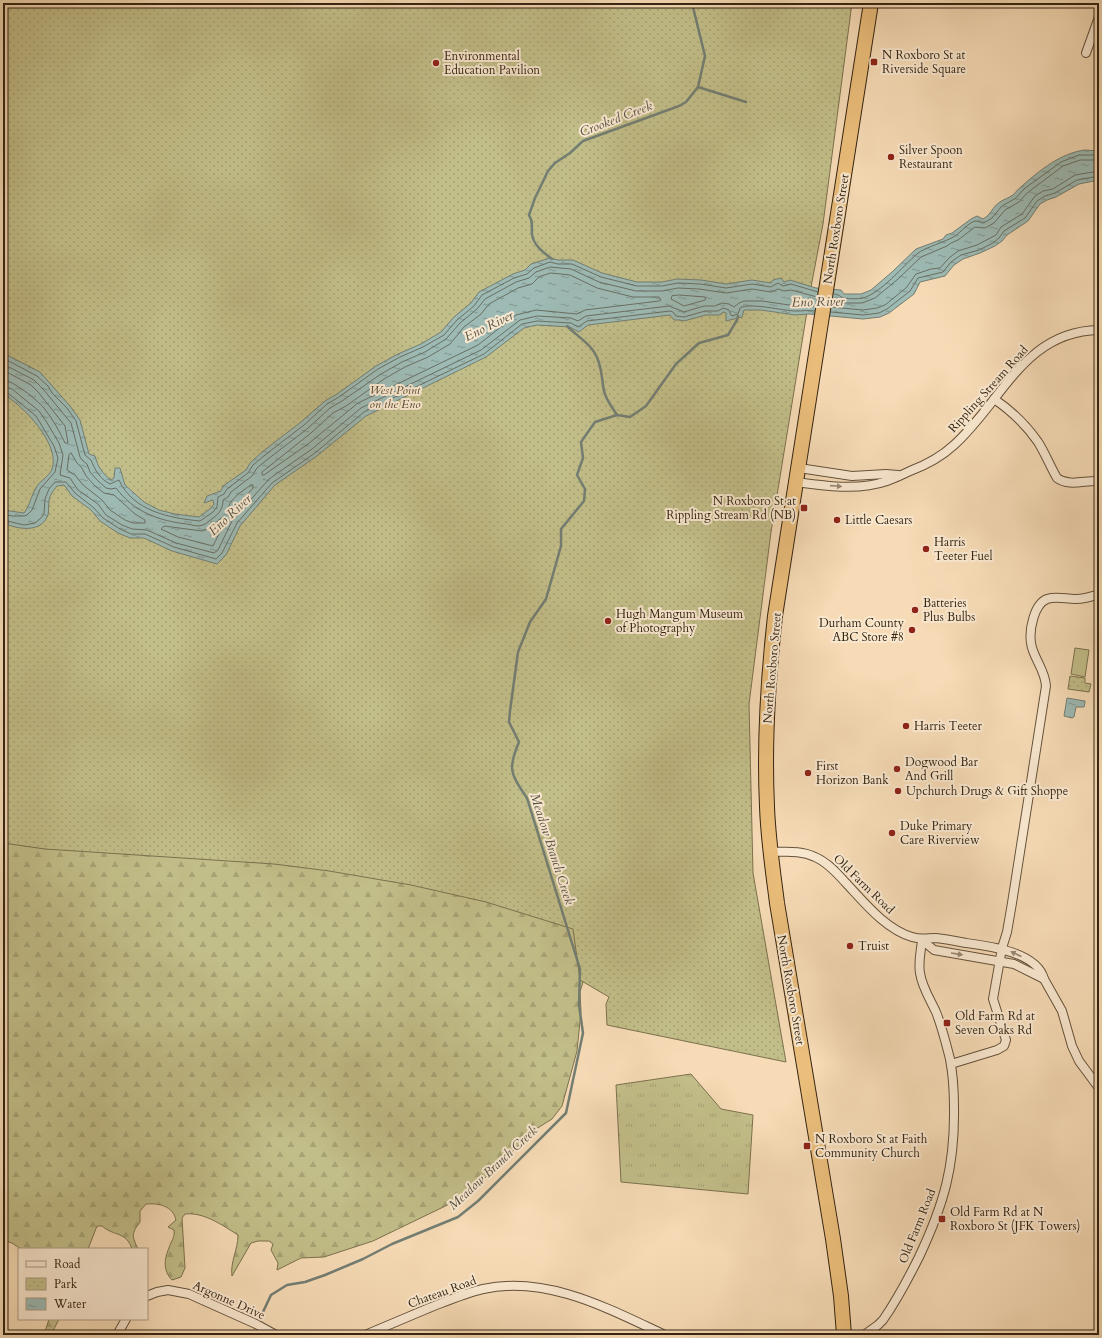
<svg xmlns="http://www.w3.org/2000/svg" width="1102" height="1338" viewBox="0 0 1102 1338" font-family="Cardo,serif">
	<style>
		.grass { fill: url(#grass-tufts); stroke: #7c714e }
		.forest { fill: url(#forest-firs); stroke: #7c714e }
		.park { fill: url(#park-dots); stroke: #7c714e }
		.pitch { fill: #c2be89; stroke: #7c714e }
		.water { fill: url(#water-ripples); stroke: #737e73 }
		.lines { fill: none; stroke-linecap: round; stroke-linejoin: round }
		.shore { stroke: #696f63; stroke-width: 1 }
		.stream { stroke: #737e73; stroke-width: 2.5 }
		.street-casing { stroke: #65523b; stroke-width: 10 }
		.highway-casing { stroke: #352412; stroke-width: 16 }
		.street { stroke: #f9e8d0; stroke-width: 8 }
		.highway { stroke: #ebbe7b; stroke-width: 14 }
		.oneway { fill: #978671 }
		.poi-dot { fill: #8f2418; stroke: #f9e8d0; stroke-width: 1.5 }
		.labels { text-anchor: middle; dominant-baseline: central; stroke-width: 4; stroke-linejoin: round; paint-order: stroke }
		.poi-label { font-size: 12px; fill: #352412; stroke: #f9e8d0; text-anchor: start }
		.street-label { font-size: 12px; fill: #352412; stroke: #f9e8d0 }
		.park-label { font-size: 12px; font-style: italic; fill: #584a30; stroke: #f9e8d0 }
		.water-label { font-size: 13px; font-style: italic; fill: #545143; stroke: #f9e8d0 }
	</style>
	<defs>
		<pattern id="grass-tufts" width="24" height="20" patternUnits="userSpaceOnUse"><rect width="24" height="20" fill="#c2be89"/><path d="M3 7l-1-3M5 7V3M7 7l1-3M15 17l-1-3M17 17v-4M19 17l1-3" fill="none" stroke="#a7a375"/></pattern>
		<pattern id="forest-firs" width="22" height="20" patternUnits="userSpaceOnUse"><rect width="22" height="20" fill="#c2be89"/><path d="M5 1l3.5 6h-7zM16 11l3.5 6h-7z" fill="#a7a375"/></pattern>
		<pattern id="park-dots" width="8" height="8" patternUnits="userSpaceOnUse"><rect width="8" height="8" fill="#c2be89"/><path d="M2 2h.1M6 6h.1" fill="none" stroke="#a7a375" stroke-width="1.8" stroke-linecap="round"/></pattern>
		<pattern id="water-ripples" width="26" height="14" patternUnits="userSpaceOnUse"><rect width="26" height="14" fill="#9dbab4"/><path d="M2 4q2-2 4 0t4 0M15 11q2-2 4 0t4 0" fill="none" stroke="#819791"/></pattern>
	</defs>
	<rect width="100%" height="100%" fill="#f6dbb6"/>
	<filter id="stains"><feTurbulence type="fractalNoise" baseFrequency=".005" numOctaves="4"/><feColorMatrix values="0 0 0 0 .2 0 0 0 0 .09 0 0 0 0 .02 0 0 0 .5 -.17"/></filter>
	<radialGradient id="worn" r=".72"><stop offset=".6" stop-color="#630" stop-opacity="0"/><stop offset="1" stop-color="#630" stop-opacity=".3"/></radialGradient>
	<polygon class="grass" points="691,1074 721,1109 753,1115 748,1194 621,1182 616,1085"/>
	<g class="forest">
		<path d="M3,523l551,294 32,155 -6,20 1,19 -4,40 -15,55 -10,13 -16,10 -70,67 -93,45 -49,16 -23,1 -24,12 1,-7 -7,-13 2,-6 -4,-3h-11l-7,2 -19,33c-2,-14 6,-26 6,-41 -16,-10 -34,-23 -53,-21l-3,4 3,50 -4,9 -9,3c-9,-9 -8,-21 -3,-32 2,-8 6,-9 5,-18l-6,-3 8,-7c-3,-14 -17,-17 -30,-16l-6,7v11c-9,12 -8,14 -2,27h-6c-6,-18 -17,-12 -30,-23h-5l-9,23h-67l-9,-6 -9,-3z"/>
		<polygon points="49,1319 59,1319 51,1335 44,1335"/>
	</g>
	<g class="park">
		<polygon points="3,3 852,3 823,224 811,287 771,532 749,704 753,873 786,1062 607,1025 606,1004 609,997 580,980 573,929 486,902 411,885 329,871 274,864 45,849 3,843"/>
		<polygon points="1070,676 1085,678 1085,683 1091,684 1089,692 1068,689"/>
	</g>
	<polygon class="pitch" points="1075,648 1089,650 1085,677 1071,674"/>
	<g class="water">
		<path d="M1085,150l14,1v29l-20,4 -23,13 -9,3 -7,4 -12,17 -21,14 -5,6 -7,5 -15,7 -17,6 -9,6 -9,11 -25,6 -6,12 -25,19 -9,4 -17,2 -54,-5 -14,1 -34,-5h-17l-2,7 -16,4v-8l-3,-1 -3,3h-14l-22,6 -5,-1h-5l-4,-5 -82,10 -9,7 -9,-5 -33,-2 -13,3 -38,29 -120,59 -49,40 -42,29 -35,41 -14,29 -9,9 -45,-13 -28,-13h-14l-12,-5 -18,-12 -9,-11 -19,-14 -8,-11 -7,1c-4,5 -8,10 -8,16 -1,5 0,9 -1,13 -7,19 -31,14 -45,8v-13l21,3c6,-8 7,-17 12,-25 3,-7 13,-11 16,-19 9,-24 -29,-64 -49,-75v-41l37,19 30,34 10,14 9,34 6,2c3,11 7,17 16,24l3,-2 1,-10h5l5,17 19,17 15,8 16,4 24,3 12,-9 3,-4 -1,-4 -9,3 3,-7 14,-5 2,-5 23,-16 4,-7 12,-11 39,-30 24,-21 12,-7 39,-28 22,-12 23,-10 20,-12 13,-15 17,-14 8,-11 34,-18 12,-4 6,-6 19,-6 8,2h15l29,13 35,9h25l15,-3 24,1 25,4 26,-4 19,3 2,-3 8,-2 3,4 6,-2 26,8 25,2 3,4h17l10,-4 21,-18 24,-23 27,-10 3,-4 6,-2 19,-14 6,-3 6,3c8,-4 9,-12 17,-17 4,-3 9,-4 13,-7 3,-3 5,-6 9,-9 18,-16 39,-33 63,-36z"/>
		<polygon points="1067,698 1085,701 1085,702 1084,707 1076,707 1074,717 1072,718 1064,716"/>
	</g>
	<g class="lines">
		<g class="shore">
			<polygon points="551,273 570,275 597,288 633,297 659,297 661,300 659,301 585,310 577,314 536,310 516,315 478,345 358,403 308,444 264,475 262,475 262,472 311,433 333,413 346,406 384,379 405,367 428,357 450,344 464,327 481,314 489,304 518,288 532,284 539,277"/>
			<path d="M834,294c5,0 6,3 10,4 5,1 14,1 19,0 18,-5 40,-32 54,-44 8,-7 29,-12 38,-18 6,-4 13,-13 20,-15 3,0 6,2 9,2l8,-5 10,-12 14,-8 8,-9 37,-27 18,-7h20"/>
			<polygon points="679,295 705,297 706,299 705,300 684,306 671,299 672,296"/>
			<polyline points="833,299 843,303 862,303 875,298 898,279 921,257 947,246 951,243 958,240 975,227 985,228 994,223 1005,210 1019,202 1027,193 1063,166 1080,160 1099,160"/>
			<polyline points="831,307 863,310 877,308 885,305 906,288 916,274 931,269 940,268 949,258 958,251 977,245 996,235 1001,227 1022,214 1035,196 1043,191 1053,189 1075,175 1099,171"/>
			<polyline points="831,312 863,315 879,313 887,309 910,291 918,278 943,272 951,262 961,255 979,250 993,243 999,238 1004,231 1025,218 1037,201 1045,196 1055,193 1077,180 1099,176"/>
			<path d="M3,358l34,18 11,10 4,7 15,15 9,13 9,34 6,5c4,10 9,19 19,24l9,-4c14,31 50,38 81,41l13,-9 4,-5 1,-10 6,-3 3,-5 21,-16 5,-8 12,-10 39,-30 23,-21 12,-7 39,-28 22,-12 23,-10 21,-12 13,-15 17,-14 8,-11 32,-17 13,-4 7,-6 16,-6 8,2h14l29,13 36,9h25l16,-3 22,1 26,4 26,-4 19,3 7,-4 5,3 8,-2 27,8"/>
			<path d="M3,364l31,16 9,9 28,34 9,34 3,4 4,3 3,8 8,9 8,7 5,1 5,-1c18,24 43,33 71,36 5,1 11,3 16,1 3,-1 7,-5 10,-7 7,-5 10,-10 10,-18l5,-3 3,-5 21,-16 5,-8 11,-9 39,-30 23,-21 12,-7 39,-27 21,-12 23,-10 21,-13 14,-16 17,-14 8,-10 31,-17 13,-4 7,-6 14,-5 21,2 28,13 37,9h26l16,-3 21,1 27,4 26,-4 19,3 7,-3 6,2 7,-1 26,7"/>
			<path d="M3,370l28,15 8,8 26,33 3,17h-3c-5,-11 -13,-25 -21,-35 -7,-8 -31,-28 -41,-28"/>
			<polyline points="3,386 12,389 39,411 46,421 59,443 63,455 60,475 70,478 78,490 98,504 106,515 122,525 132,529 147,530 176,543 214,553 218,550 232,521 269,479 312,449 361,408 481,350 520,320 537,316 571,318 578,321 586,316 669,306 684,312 704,306 715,306 722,303 729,304 734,307 739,303 744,301 762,301 796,306 815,306"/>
			<polyline points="3,391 8,393 36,416 54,446 58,458 55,472 40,489 32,510 27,515 24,516 12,516 3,514"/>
			<polygon points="71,453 77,463 82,468 86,476 95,486 104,493 114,495 135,514 145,520 145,523 133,523 125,520 110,510 102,500 83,485 75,475 67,470 69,455"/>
			<path d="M251,485h2v3l-23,26h-2c-2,-13 13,-22 23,-29z"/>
			<polygon points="223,517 225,518 226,520 213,546 178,537 161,529 164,526 202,531 208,529"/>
			<path d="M3,520l21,5 11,-2 6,-5 3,-4 1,-15 4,-10 6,-7h11l9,11 19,15 9,10 17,11 11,5h14l29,13 42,12 6,-6 15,-30 35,-40 43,-30 49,-41 120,-58 38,-30 15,-3 34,2 7,4 9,-6 83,-10 3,1 3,4 8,1 21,-6h13l5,-3 6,2 2,5 1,1 6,-2 2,-6c9,-6 44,3 56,3 6,0 12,-1 19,0"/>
		</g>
		<g class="stream">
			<polyline points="698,87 746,102"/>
			<path d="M552,259c-8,-6 -19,-14 -20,-25 -1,-9 2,-11 -3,-19l6,-17 13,-27 7,-8 15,-10 13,-12 96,-35 7,-4 12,-15 7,-31 -13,-53"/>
			<path d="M567,326c11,11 26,19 31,34 4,10 4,21 6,31 2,9 8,16 13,24"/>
			<path d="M262,1314l9,-19 16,-10 18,-3 20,-7 38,-16 29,-15 66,-27 20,-16 88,-88 17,-80 -4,-28 1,-36 -53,-171c-16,-24 -20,-28 -8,-56l-10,-20 1,-11 8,-59 12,-30 16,-23 15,-53v-17l23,-28 1,-12 -8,-14 6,-17 -2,-16 14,-20 22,-7 13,2 16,-11 30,-42 23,-21 29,-8 9,-15 1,-4"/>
		</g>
		<g class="street-casing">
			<g id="street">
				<polyline points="1086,53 1099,17"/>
				<path d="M994,399c18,12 32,26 44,43 7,11 12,24 19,36 12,9 28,2 42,3"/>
				<polyline points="799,468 852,476 886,474 898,475"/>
				<path d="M797,482c30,4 61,9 90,-1 8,-3 15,-6 23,-10 16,-6 31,-14 44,-26 48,-43 70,-114 145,-115"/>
				<path d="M771,852c15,0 30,-2 44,5 12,5 22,16 30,25 19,20 40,47 67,55 9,3 16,1 24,1 10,1 20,3 30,5 23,3 71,9 78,36l18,32 10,35 7,15 20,27"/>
				<polyline points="922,940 934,950 1014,964 1044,979"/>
				<path d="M951,1064l46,-14 7,-4 2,-6 -13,-41 9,-51 5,-16 5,-29 34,-217c-1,-17 -13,-28 -15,-43 -2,-13 3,-39 16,-44 9,-3 19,0 28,0 8,0 16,-2 24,-5"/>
				<polyline points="147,1296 157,1292 168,1290 189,1294 256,1324 276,1335"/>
				<polyline points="117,1335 126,1319"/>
				<path d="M365,1335c21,-9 43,-18 64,-27 18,-7 36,-15 54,-19 64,-14 126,20 182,46"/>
				<path d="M864,1335l14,-10 5,-5c14,-20 25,-41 36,-63 25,-53 36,-91 35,-150 0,-16 -1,-32 -4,-48 -4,-16 -8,-32 -14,-47 -6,-13 -14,-25 -16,-39 -2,-11 1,-22 2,-33"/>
			</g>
		</g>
		<g class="highway-casing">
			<path id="highway" d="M844,1335l-3,-39 -8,-57 -56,-336c-4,-32 -9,-64 -10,-97 -3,-63 1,-127 8,-190l96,-613"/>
		</g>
		<use href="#street" class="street"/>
		<use href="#highway" class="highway"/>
	</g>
	<defs><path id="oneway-solid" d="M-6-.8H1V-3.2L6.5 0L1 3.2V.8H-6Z"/></defs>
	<g class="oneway">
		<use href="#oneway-solid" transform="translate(836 486) rotate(4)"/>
		<use href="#oneway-solid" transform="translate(957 954) rotate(9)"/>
		<use href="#oneway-solid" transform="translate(1016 954) rotate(-155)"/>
	</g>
	<g class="poi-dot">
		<rect x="870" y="58" width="8" height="8" rx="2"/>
		<circle cx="436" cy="63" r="4"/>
		<circle cx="891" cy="157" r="4"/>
		<rect x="800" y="504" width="8" height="8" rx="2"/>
		<circle cx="837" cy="520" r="4"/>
		<circle cx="926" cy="549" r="4"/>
		<circle cx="915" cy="610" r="4"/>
		<circle cx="608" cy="621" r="4"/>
		<circle cx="912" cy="630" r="4"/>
		<circle cx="906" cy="726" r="4"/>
		<circle cx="897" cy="769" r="4"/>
		<circle cx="808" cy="773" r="4"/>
		<circle cx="898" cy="791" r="4"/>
		<circle cx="892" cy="833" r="4"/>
		<circle cx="850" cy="946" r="4"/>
		<rect x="943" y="1019" width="8" height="8" rx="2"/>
		<rect x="803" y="1142" width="8" height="8" rx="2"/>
		<rect x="938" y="1215" width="8" height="8" rx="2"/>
	</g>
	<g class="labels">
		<g class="poi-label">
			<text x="882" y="55">N Roxboro St at<tspan x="882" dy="14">Riverside Square</tspan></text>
			<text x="444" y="56">Environmental<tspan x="444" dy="14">Education Pavilion</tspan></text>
			<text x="899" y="150">Silver Spoon<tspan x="899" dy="14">Restaurant</tspan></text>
			<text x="796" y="501" text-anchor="end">N Roxboro St at<tspan x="796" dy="14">Rippling Stream Rd (NB)</tspan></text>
			<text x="845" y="520">Little Caesars</text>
			<text x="934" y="542">Harris<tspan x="934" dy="14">Teeter Fuel</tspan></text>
			<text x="923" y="603">Batteries<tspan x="923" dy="14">Plus Bulbs</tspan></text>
			<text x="616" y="614">Hugh Mangum Museum<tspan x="616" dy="14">of Photography</tspan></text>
			<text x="904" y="623" text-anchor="end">Durham County<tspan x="904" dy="14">ABC Store #8</tspan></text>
			<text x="914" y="726">Harris Teeter</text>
			<text x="905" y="762">Dogwood Bar<tspan x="905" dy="14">And Grill</tspan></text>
			<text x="816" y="766">First<tspan x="816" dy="14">Horizon Bank</tspan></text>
			<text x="906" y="791">Upchurch Drugs &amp; Gift Shoppe</text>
			<text x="900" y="826">Duke Primary<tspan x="900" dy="14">Care Riverview</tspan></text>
			<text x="858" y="946">Truist</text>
			<text x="955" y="1016">Old Farm Rd at<tspan x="955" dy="14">Seven Oaks Rd</tspan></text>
			<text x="815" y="1139">N Roxboro St at Faith<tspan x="815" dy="14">Community Church</tspan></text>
			<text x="950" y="1212">Old Farm Rd at N<tspan x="950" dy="14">Roxboro St (JFK Towers)</tspan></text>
		</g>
		<g class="street-label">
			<text transform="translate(836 229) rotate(-81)">North Roxboro Street</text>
			<text transform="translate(988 389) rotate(-48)">Rippling Stream Road</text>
			<text transform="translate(772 668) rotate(-85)">North Roxboro Street</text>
			<text transform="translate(864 884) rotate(44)">Old Farm Road</text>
			<text transform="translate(791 990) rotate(80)">North Roxboro Street</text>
			<text transform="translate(917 1226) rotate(-68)">Old Farm Road</text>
			<text transform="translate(442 1292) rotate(-20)">Chateau Road</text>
			<text transform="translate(229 1300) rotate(24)">Argonne Drive</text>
		</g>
		<g class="park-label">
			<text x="395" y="390">West Point<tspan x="395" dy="14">on the Eno</tspan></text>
		</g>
		<g class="water-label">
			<text transform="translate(616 119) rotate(-21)">Crooked Creek</text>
			<text transform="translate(818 302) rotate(-1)">Eno River</text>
			<text transform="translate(489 326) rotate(-26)">Eno River</text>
			<text transform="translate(230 515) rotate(-43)">Eno River</text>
			<text transform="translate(552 849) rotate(72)">Meadow Branch Creek</text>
			<text transform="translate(493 1168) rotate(-43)">Meadow Branch Creek</text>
		</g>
	</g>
	<rect width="1102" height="1338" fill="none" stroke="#f6dbb6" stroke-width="16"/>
	<rect x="4" y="4" width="1094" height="1330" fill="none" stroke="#352412" stroke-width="2"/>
	<rect x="8" y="8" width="1086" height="1322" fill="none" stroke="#352412"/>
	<rect x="18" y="1248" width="130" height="72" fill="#f9e8d0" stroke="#ab9a84"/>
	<rect x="26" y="1261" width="20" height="6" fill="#f9e8d0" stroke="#ab9a84"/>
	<text x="54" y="1268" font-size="12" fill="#352412">Road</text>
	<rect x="26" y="1278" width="20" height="12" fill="url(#park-dots)" stroke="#ab9a84"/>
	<text x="54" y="1288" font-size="12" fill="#352412">Park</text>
	<rect x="26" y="1298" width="20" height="12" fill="url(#water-ripples)" stroke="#ab9a84"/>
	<text x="54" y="1308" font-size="12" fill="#352412">Water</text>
	<rect width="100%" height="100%" filter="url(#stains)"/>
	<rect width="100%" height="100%" fill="url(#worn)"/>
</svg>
